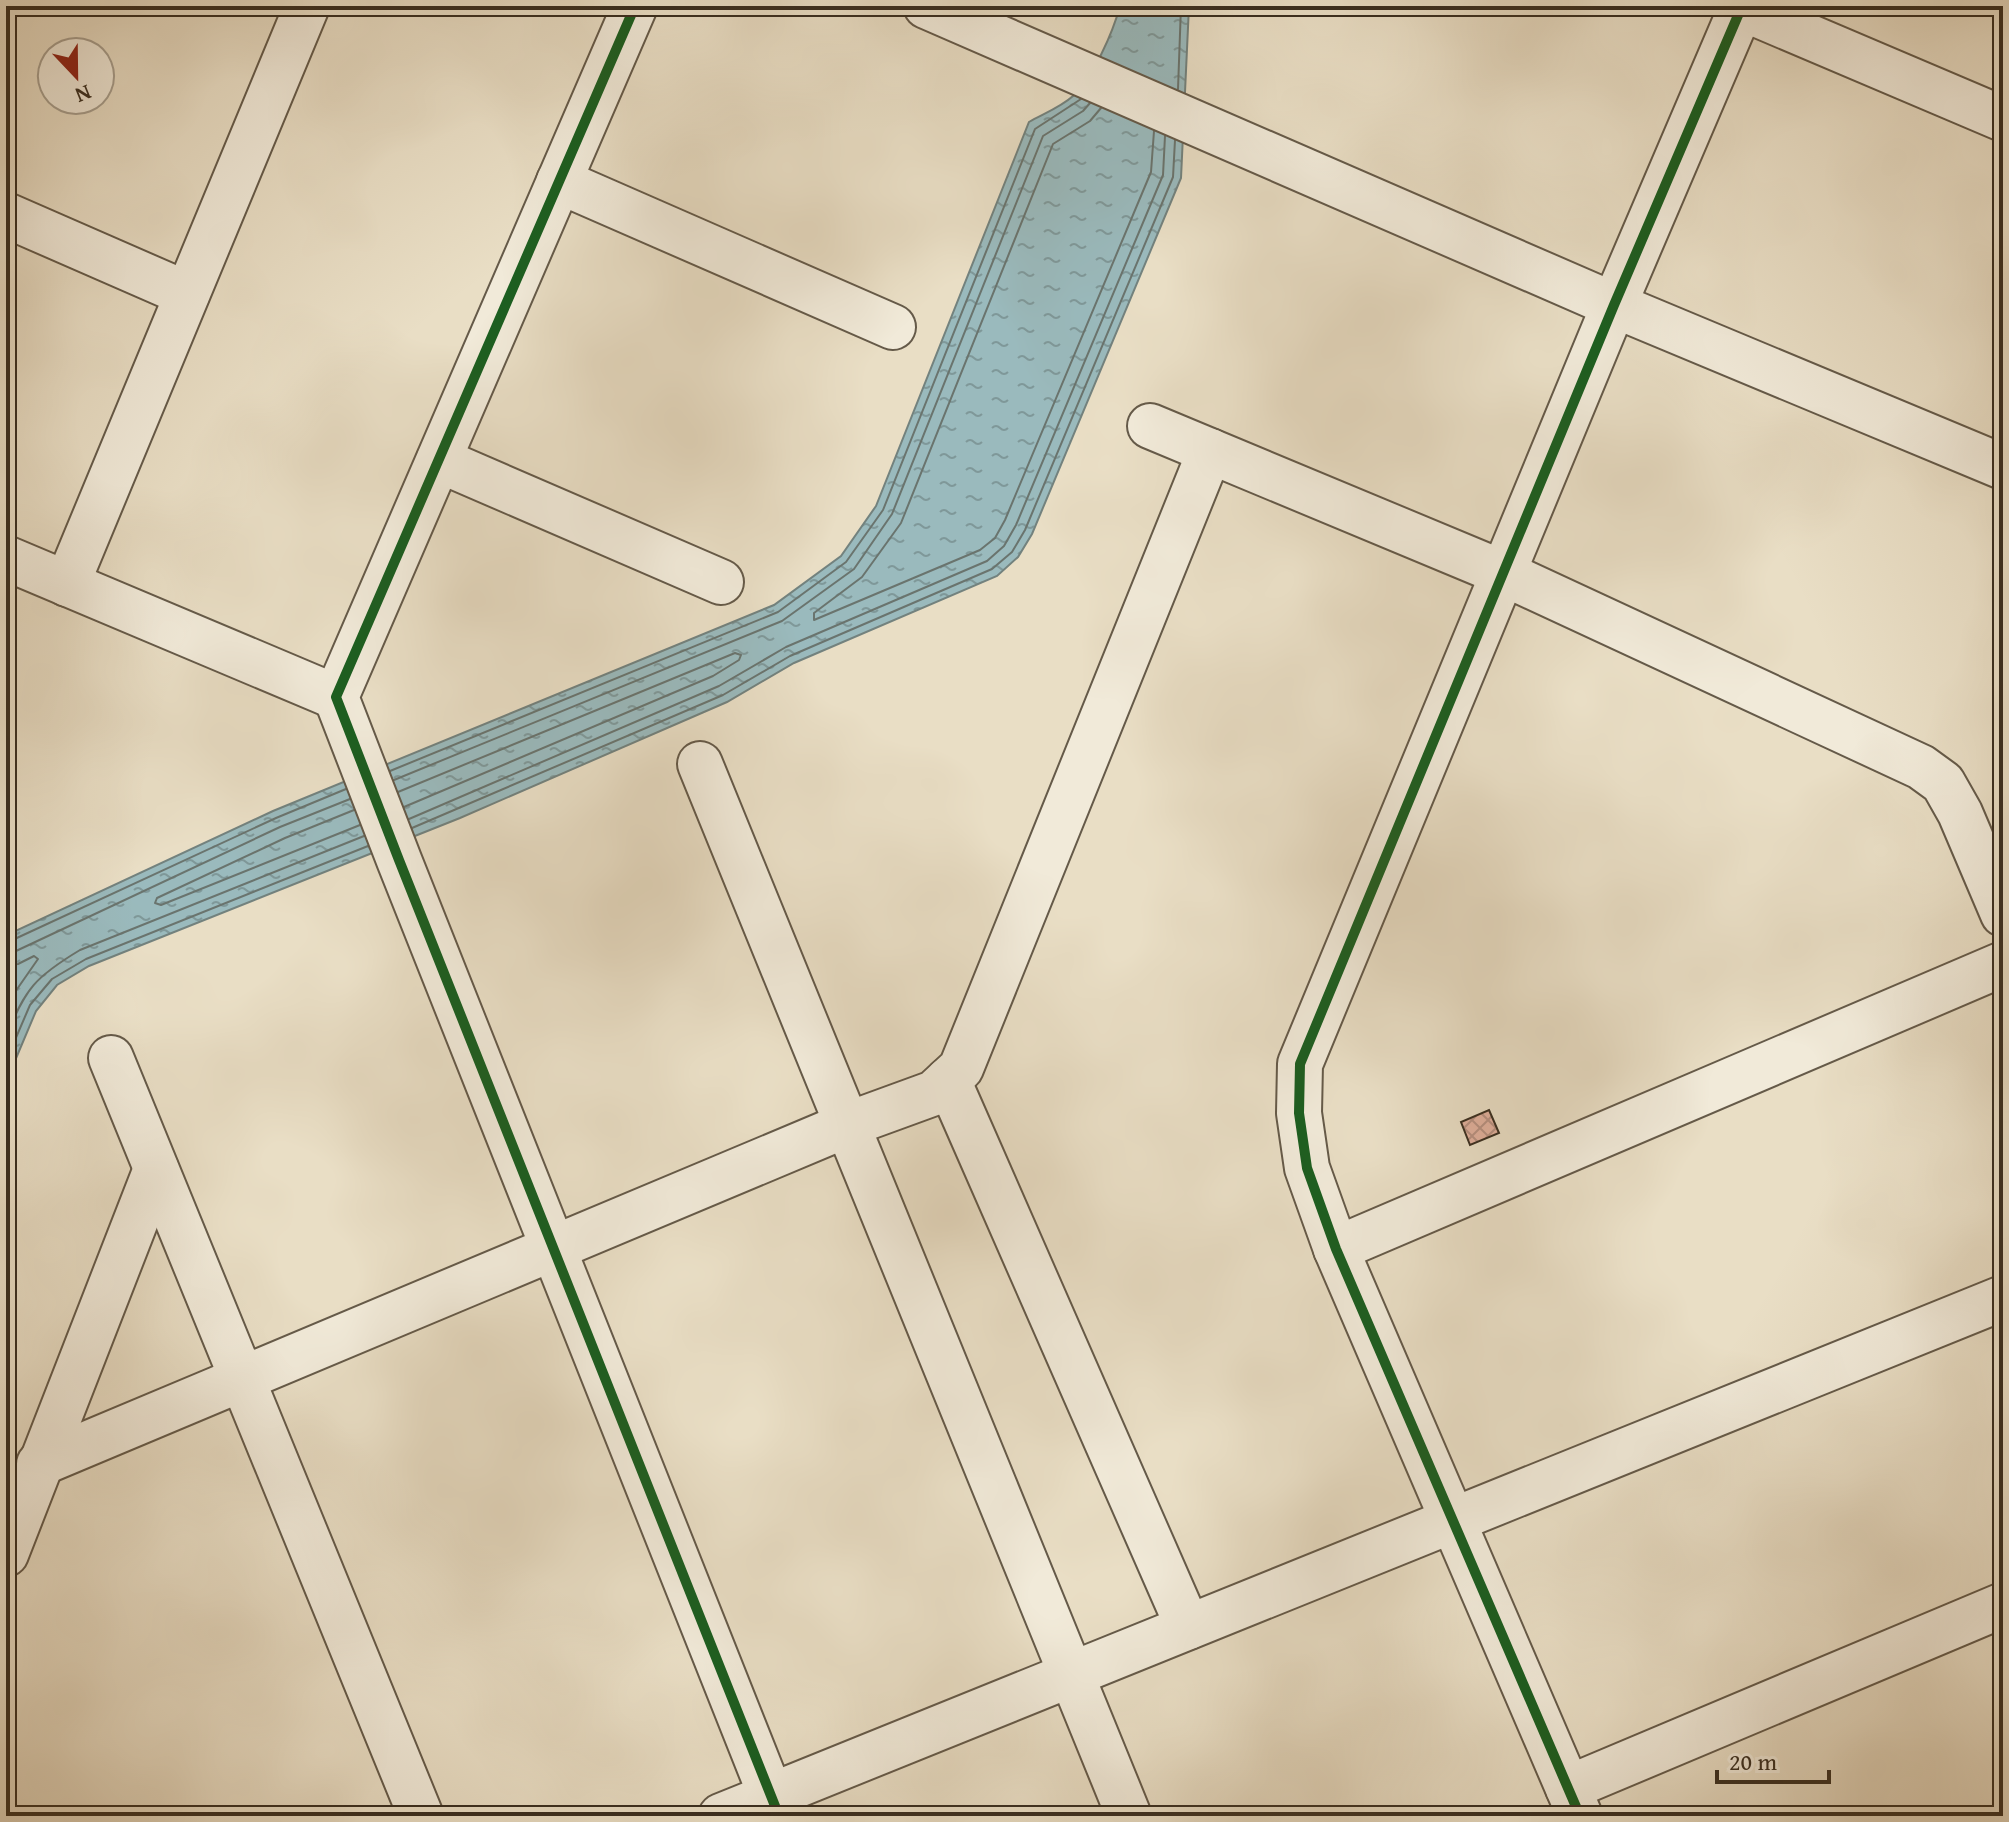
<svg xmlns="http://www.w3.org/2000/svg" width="2009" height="1822" viewBox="0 0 2009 1822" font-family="'Gentium Book Plus',serif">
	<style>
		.water { fill: url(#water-ripples); stroke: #73827e; stroke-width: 2 }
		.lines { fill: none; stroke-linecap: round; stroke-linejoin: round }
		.shore { stroke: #6a746e; stroke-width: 2 }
		.building { fill: url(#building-cross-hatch); stroke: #392e20; stroke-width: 2 }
		.minor-casing { stroke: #655a49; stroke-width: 48 }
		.minor { stroke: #f1ead9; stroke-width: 44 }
		.cycleway-casing { stroke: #f1ead9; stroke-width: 15 }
		.cycleway { stroke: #1b5e20; stroke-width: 10 }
	</style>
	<defs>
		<pattern id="water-ripples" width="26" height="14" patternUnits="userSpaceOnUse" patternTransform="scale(2)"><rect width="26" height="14" fill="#9ababd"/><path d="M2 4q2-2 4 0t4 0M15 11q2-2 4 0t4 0" fill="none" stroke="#7f9899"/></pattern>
		<pattern id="building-cross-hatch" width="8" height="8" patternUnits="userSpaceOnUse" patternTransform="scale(2)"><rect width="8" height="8" fill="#e1b09d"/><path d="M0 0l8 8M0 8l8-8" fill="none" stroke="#b79080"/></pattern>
	</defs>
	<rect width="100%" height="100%" fill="#e9dec5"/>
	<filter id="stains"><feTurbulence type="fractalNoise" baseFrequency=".0025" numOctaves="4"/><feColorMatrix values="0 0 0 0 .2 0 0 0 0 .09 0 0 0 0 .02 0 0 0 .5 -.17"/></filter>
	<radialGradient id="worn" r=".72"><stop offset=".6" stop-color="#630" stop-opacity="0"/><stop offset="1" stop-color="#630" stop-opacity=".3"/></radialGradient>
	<path class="water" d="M1120,6h69l-8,172 -149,356 -14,23 -21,19 -203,87 -67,39 -267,116 -371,148 -32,19 -21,26 -30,71v-144l5,-5 262,-122 501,-206 67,-49 35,-50 153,-384c14,-8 32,-15 44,-26 20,-18 40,-64 47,-90z"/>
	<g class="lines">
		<g class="shore">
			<polyline points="1178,89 1181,6"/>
			<polyline points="1101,108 1090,121 1053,144 901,523 862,577 814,613 814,620 980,550 995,538 1005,520 1151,172 1154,131"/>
			<polyline points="390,771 778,612 846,562 883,510 1035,129 1081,99"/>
			<polyline points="394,780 782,621 854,569 892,514 1043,136 1083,111 1090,103"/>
			<polyline points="398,792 735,653 741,655 739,660 713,676 404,807"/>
			<polyline points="354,810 285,838 157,898 155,903 161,905 360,825"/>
			<polyline points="409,819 719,686 786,647 987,561 1004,546 1016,525 1163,175 1165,136"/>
			<polyline points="412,828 723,695 790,656 992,569 1012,552 1025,530 1173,177 1175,140"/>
			<polyline points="6,943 276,818 346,789"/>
			<polyline points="6,953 16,951 280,827 350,799"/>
			<polyline points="6,965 18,964 34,956 38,959 6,1005"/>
			<path d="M6,1036c20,-48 29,-59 74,-86l284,-114"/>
			<polyline points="6,1061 30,1005 52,979 86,959 368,846"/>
		</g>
	</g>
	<polygon class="building" points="1489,1110 1499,1133 1470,1145 1461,1122"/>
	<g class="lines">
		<g class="minor-casing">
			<g id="minor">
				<polyline points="635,6 336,697 399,860 779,1816"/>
				<polyline points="926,6 1614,305 2003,467"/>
				<polyline points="1737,6 2003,119"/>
				<polyline points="559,181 893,327"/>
				<polyline points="6,215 187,294"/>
				<polyline points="1150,426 1503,573 1921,767 1943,783 1960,813 2003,914"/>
				<polyline points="439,460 721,582"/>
				<polyline points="6,558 336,697"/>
				<polyline points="67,584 307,6"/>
				<polyline points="700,764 1129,1816"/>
				<polyline points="111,1058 421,1816"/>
				<polyline points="948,1080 1188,1627"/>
				<polyline points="1336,1249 2003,964"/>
				<polyline points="39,1464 849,1124 934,1093 961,1068 1210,451"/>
				<polyline points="6,1554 156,1169"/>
				<polyline points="1568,1788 2003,1605"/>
				<polyline points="721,1816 2003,1298"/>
				<polyline points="1580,1816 1336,1249 1307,1168 1299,1113 1300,1064 1614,305 1742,6"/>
			</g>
		</g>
		<use href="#minor" class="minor"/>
		<g class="cycleway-casing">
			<g id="cycleway">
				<polyline points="635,6 336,697 399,860 779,1816"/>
				<polyline points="1580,1816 1336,1249 1307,1168 1299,1113 1300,1064 1614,305 1742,6"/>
			</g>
		</g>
		<use href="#cycleway" class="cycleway"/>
	</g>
	<rect width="2009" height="1822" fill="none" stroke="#e9dec5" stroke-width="32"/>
	<rect x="8" y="8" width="1993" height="1806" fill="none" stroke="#392e20" stroke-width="4"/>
	<rect x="16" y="16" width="1977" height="1790" fill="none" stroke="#392e20" stroke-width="2"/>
	<g transform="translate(76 76) rotate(158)"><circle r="38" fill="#f1ead9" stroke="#a79f8f" stroke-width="2"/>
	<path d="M0-6L14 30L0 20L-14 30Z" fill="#8f2418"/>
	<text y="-12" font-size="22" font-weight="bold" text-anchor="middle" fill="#392e20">N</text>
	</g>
	<path d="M1717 1770v12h112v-12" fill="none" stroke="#392e20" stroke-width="4"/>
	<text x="1729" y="1770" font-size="24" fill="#392e20" stroke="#f1ead9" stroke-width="6" paint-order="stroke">20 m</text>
	<rect width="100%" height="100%" filter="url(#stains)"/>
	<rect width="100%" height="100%" fill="url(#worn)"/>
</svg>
